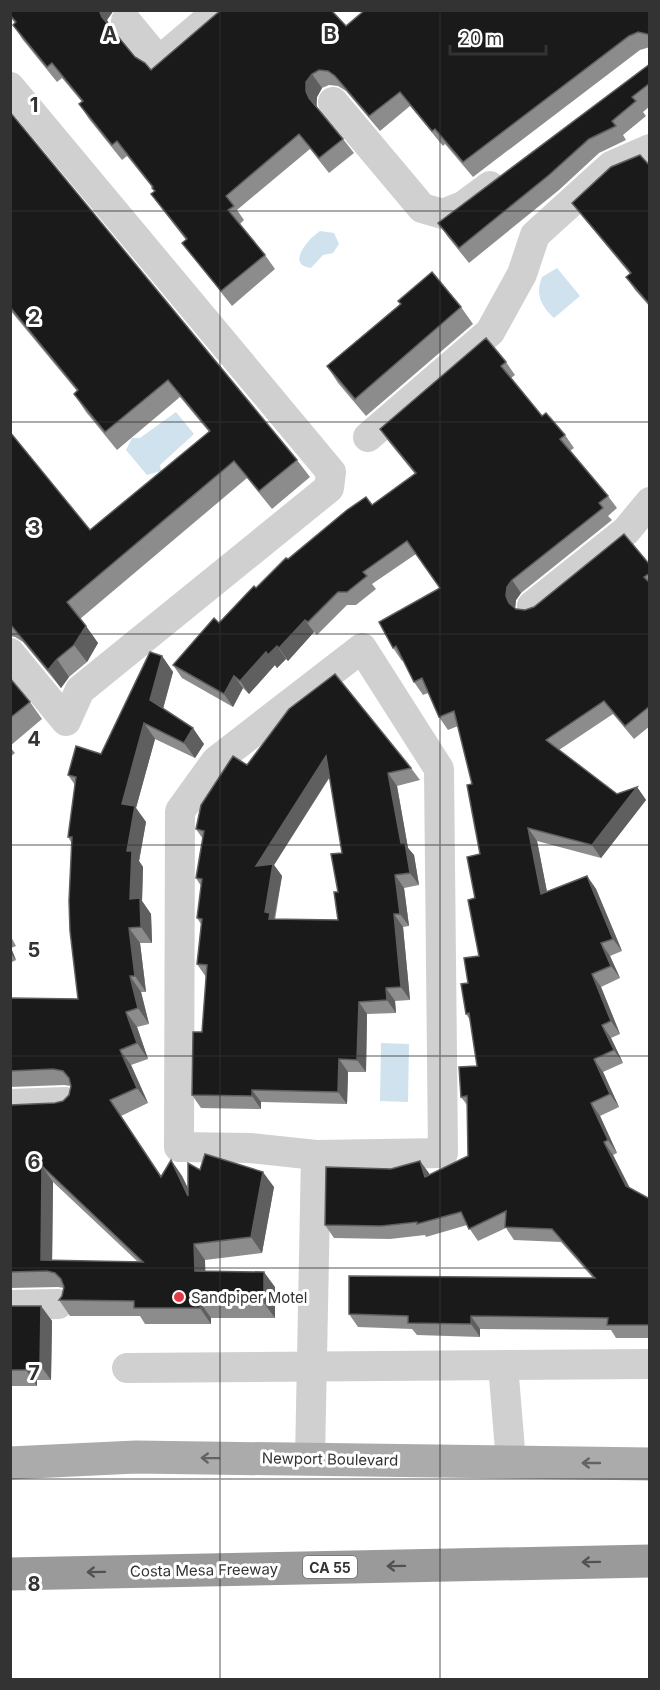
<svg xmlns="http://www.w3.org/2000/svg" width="660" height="1690" viewBox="0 0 660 1690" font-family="Inter,sans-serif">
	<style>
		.water { fill: #cfe2ee }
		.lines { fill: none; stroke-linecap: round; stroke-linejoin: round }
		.minor { stroke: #d0d0d0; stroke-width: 30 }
		.major { stroke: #ababab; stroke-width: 33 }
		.highway { stroke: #9a9a9a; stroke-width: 33 }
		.wall { fill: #8c8c8c; fill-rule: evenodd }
		.shaded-wall { fill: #5f5f5f }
		.building { fill: #1a1a1a; stroke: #5f5f5f; stroke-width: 1.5; fill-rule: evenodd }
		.oneway { stroke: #636363 }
		.oneway2 { stroke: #525252 }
		.grid { fill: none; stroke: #333; stroke-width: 1.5; stroke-opacity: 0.55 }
		.poi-dot { fill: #e63946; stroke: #fff; stroke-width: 2 }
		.labels { text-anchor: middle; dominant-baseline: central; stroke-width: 6; stroke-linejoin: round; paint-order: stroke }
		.shield { fill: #fff; stroke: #707070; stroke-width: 1.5 }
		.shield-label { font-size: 14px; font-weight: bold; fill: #333 }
		.poi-label { font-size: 15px; fill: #333; stroke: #fff; text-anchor: start }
		.street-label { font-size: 15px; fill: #333; stroke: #fff }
		.grid-label { font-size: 20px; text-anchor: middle; font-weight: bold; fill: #333; stroke: #fff; stroke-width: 6; stroke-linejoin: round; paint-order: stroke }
	</style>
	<rect width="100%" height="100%" fill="#fff"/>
	<g class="water">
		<path d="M320,231l14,2 5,11 -6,9 -10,2 -12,13c-26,-3 -2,-30 9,-37z"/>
		<path d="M557,268l23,28 -26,22c-13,-12 -19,-24 -12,-41z"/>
		<polygon points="176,412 194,434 160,465 161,471 147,475 126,450 132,438 140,438"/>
		<polygon points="381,1043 409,1044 408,1102 380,1101"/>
	</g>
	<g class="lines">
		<g class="minor">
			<polyline points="126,21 159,61 219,10"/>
			<polyline points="10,87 331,472 329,488 80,690 66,721 10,653"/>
			<polyline points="333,102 422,208 443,214 463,206 490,186"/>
			<polyline points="368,437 490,332 522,274 535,235 611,166 650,149"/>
			<polyline points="532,606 626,531 650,502"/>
			<polygon points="362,648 439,769 443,1153 316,1155 250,1148 179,1147 180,811 216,761"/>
			<polyline points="10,1104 65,1102"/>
			<polyline points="10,1305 58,1304"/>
			<polyline points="503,1365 511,1462"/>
			<polyline points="127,1368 650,1364"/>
			<polyline points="310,1459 316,1155"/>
		</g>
		<polyline class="major" points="10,1463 136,1457 650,1464"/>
		<polyline class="highway" points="10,1574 650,1561"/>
	</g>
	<g class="wall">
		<polygon points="10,10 114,10 107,20 110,27 135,57 151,70 346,26 650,10 650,47 640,50 473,177 445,144 443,146 410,106 380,131 346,91 338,86 329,85 322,88 317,97 317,107 343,139 354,153 329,173 310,149 237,210 244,220 240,224 265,255 275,269 232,306 193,257 182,243 186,240 162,209 151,194 155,192 152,187 127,156 122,160 89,119 79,104 82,102 62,78 57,82 23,40 13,25 15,23 10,17"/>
		<polygon points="650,64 650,106 643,112 646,116 623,135 626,140 599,153 559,190 469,263 448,237 438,223"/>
		<polygon points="10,112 297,460 310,477 272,509 247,478 80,619 98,643 87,662 69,677 61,688 23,642 15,637 10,636 10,432 90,530 209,432 180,397 117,450 86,412 74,394 77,391 10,310"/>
		<polygon points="650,166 650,307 635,290 626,277 630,274 582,216 572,203"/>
		<polygon points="400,304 461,307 473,324 366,416 338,383 327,366"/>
		<polygon points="506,362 515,375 511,378 542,416 565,435 574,448 570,451 608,496 617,508 608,516 612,520 521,593 516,600 515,608 525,610 650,565 650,726 634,739 613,714 559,750 617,794 637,787 646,800 601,858 537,841 547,892 587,876 596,889 622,951 610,956 620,978 601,987 620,1034 611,1038 623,1063 603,1072 619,1107 600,1116 617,1153 613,1155 630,1188 650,1199 650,1338 616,1338 611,1330 480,1329 480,1337 417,1335 412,1329 358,1327 349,1314 593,1278 561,1242 514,1240 506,1228 478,1241 467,1225 426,1237 425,1235 390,1239 334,1238 325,1225 468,1156 467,1105 461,1097 477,1066 470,1020 466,1014 468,983 479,956 475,898 480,854 472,784 458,726 448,730 439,717 428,693 423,695 414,682 403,660 402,661 393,648 440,588 416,554 372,584 376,589 356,605 347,605 317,635 314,632 288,661 286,659 277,668 275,665 249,694 243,688 233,707 182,678 173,665 288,559 372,505 415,474 389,442 380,429"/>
		<path d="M162,656l11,16 -10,37 41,35 -9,14 -40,-19 -19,69 10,14 -7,39 4,6 -1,34 9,13 1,29h-12l6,49h-5l8,32 -12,3 11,32 -17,6 17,38 -27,13 40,60 10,-16 11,16 6,12 12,-18 74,17 -12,66 -57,7v11l70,16v31h-64v6h-66l-5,-8h-70l-11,-16 3,-4 2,-8 -6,-1 -48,1v-183l45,-2 8,-2 6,-6 2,-9 -7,-1 -54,2v-89l68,1 -7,-157 -3,-5 7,-52 -7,-10 33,-21zM53,1182l84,79h-85z"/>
		<polygon points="10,678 30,702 42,719 10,746"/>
		<polygon points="10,747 15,753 10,757"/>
		<path d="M247,765l164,3 9,12 -23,6 11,62 6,7 5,30 -15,3 5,38 -6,1 7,73 -15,1 1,12 -29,1 -1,58h-18l-1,32 -86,-2v7l-60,-1 -9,-13 10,-63 4,-55 -9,-13 4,-40 -4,-6 4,-32 -5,-8 7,-39 -7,-10zM330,777l12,76 -4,39v28h-63l7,-44 -8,-11z"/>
		<polygon points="10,935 16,946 11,948 16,960 10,963"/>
		<polygon points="10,1306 41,1306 52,1321 51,1380 37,1380 37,1386 10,1386"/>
	</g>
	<g class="shaded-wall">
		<polygon points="99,10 114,10 107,20 113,32 102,17"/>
		<polygon points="312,74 322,88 317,97 316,106 319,113 309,98 306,91 306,82"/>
		<polygon points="512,580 521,593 516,600 515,609 509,603 506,596 507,587"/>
		<polygon points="305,620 314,632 288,661 279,648"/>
		<polygon points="86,626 98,643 87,662 74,645"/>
		<polygon points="277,646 286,659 277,668 268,655"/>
		<polygon points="266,652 275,665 249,694 240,681"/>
		<polygon points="162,656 173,672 161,716 150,700"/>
		<polygon points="57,659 69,677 61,688 48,670"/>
		<polygon points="234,676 243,688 233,707 224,694"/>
		<polygon points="144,723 155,739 136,808 146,822 139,861 143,867 142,901 151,914 152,943 141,927 130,899 127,851 122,804"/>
		<polygon points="193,728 204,744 195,758 184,743"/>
		<polygon points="326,756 335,768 274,865 282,876 274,919 279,925 278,932 265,912 256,866"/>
		<polygon points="388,773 397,786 408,848 414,855 419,885 410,873 401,843"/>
		<polygon points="637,787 646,800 601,858 592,845"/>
		<polygon points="528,828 537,841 550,907 541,894"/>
		<polygon points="395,875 404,888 409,926 400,914"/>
		<polygon points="587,876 596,889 622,951 613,939"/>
		<polygon points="394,914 403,927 410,1000 401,987"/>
		<polygon points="129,928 140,943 146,992 135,976"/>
		<polygon points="601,943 610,956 620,978 611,966"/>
		<polygon points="11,948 16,960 10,952"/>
		<polygon points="592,974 601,987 620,1034 611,1021"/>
		<polygon points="130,976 141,992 149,1024 138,1008"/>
		<polygon points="386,988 395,1001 396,1013 387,1000"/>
		<polygon points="359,1002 367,1014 366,1072 357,1060"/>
		<polygon points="126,1012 137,1027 148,1059 137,1043"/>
		<polygon points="602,1025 611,1038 623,1063 614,1050"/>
		<polygon points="120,1050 131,1065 148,1103 137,1088"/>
		<polygon points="339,1059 348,1072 347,1104 338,1092"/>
		<polygon points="594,1059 603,1072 619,1107 610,1094"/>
		<polygon points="252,1090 261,1102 261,1109 252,1096"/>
		<polygon points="591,1103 600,1116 617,1153 608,1140"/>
		<polygon points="604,1142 613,1155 635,1199 626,1186"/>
		<polygon points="171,1160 182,1176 199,1212 188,1196"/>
		<polygon points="420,1161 429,1173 434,1189 425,1177"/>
		<polygon points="42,1166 53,1182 52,1272 41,1260"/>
		<polygon points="263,1172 274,1187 262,1253 251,1237"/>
		<polygon points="194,1244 205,1260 206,1287 195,1271"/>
		<polygon points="264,1272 275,1287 275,1318 264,1303"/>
		<polygon points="200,1302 211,1318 211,1324 200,1308"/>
		<polygon points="41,1306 52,1321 51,1380 40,1365"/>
		<polygon points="471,1316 480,1329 480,1337 471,1324"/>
		<polygon points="26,1364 37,1380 37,1386 26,1370"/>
	</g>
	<g class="building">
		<polygon points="10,10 99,10 102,17 135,57 145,63 151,70 221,10 331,10 346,26 365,10 650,10 650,36 647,34 638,32 629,36 463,162 435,129 432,131 400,92 369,116 335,76 328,71 319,70 312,74 306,82 306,91 309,98 343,139 319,158 299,134 226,196 234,206 228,210 265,255 221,291 182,243 187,239 151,194 155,191 152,188 153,187 117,141 112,145 79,104 83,101 52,63 47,67 13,25 16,22 10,15"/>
		<polygon points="650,64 650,83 632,97 636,101 612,121 616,126 589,139 549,175 459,248 438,223"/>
		<polygon points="10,112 297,460 259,491 234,461 67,602 86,626 74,645 57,659 48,670 10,624 10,432 90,530 210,431 168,380 105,432 74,394 78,390 10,307"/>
		<polygon points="640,155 650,166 650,305 626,277 631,273 572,203 611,167"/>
		<polygon points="432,272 461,307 355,399 327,366 401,304 398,301"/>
		<polygon points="486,338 506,362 501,366 542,416 546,413 565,435 560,439 608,496 599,503 603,508 512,580 507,587 506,596 509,603 516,609 525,610 534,607 624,534 650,565 650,573 644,577 650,583 650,706 625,726 604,701 546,740 617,794 637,787 592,845 528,828 541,894 587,876 613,939 601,943 611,966 592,974 611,1021 602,1025 614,1050 594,1059 610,1094 591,1103 608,1140 604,1142 626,1186 650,1199 650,1325 607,1325 608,1318 471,1316 471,1324 408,1323 408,1316 349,1314 349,1276 595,1278 552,1229 505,1227 506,1211 469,1229 461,1212 417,1224 417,1222 381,1226 325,1225 326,1167 391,1169 420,1161 425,1177 468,1156 467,1096 461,1097 459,1067 477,1066 469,1013 466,1014 461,984 468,983 464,958 479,956 468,900 475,898 467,857 480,854 467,785 472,784 454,711 439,717 422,678 414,682 396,646 393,648 379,622 440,588 407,541 363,572 367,576 347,592 338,592 308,622 305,620 279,648 277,646 268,655 266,652 240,681 234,676 224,694 173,665 214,618 219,623 254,586 256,588 286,558 288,559 347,510 366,497 372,505 416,473 380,429"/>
		<path d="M150,652l12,4 -12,44 43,28 -9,15 -40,-20 -22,81 13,2 -8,45h5l-2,48 10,-1 1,29 -12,1 6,48h-5l8,32 -12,4 11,31 -17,7 17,38 -27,12 51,77 10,-17 17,36v-33l12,7 5,-16 58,18 -12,65 -57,7 1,27 69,1v31l-64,-1v6h-66v-7l-75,-1 3,-4 2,-9 -3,-8 -6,-6 -8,-2 -37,1v-167l45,-2 8,-2 6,-6 2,-9 -2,-8 -6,-7 -10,-2 -43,2v-73l68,1 -8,-68 -1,-30 3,-64h-4l8,-60 -8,-2 8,-29 25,8zM42,1166l101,96 -102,-2z"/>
		<path d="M335,674l76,94 -23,5 13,70h4l5,30 -15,2 5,39h-6l7,73 -15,1 1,12 -28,2 -2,58 -18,-1 -1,33 -86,-2v6l-60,-1 1,-63h9l5,-67 -10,-1 5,-45 -5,-1 5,-39 -6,-1 8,-47 -8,-2 5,-24 32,-49 14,9 42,-56zM326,756l16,97 -11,1 7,38h-4l4,28 -69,-1 1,-6 -5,-1 8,-48 -17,2z"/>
		<polygon points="10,678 30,702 10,718"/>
		<polygon points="10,1306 41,1306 40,1365 26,1364 26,1370 10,1370"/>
	</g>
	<defs><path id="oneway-shaft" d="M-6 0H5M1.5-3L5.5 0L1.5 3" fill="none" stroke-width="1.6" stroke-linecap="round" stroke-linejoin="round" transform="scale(1.5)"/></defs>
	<g class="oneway">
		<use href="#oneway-shaft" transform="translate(210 1458) rotate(-179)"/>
		<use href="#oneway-shaft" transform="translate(591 1463) rotate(-180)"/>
	</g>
	<g class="oneway2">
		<use href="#oneway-shaft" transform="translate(591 1562) rotate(179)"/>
		<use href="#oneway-shaft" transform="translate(396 1566) rotate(179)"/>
		<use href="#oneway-shaft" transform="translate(96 1572) rotate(179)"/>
	</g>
	<path class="grid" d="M220,10v1670M440,10v1670M10,211h640M10,422h640M10,634h640M10,845h640M10,1056h640M10,1268h640M10,1479h640"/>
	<circle class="poi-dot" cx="179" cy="1297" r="6"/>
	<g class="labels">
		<rect class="shield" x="303" y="1556" width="54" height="22" rx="4.5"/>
		<g class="shield-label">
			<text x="330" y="1567">CA 55</text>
		</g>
		<g class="poi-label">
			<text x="191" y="1297">Sandpiper Motel</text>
		</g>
		<g class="street-label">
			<text transform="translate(330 1459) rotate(1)">Newport Boulevard</text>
			<text transform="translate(204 1570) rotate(-1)">Costa Mesa Freeway</text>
		</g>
	</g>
	<g class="grid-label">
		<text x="110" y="41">A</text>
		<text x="330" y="41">B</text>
		<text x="34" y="112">1</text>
		<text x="34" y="324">2</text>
		<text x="34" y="535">3</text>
		<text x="34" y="746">4</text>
		<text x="34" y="957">5</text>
		<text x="34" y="1169">6</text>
		<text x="34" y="1380">7</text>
		<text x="34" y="1591">8</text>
	</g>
	<rect width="660" height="1690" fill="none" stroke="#333333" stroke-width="24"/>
	<path d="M450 45v9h96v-9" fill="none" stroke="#333333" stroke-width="3"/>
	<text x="459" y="45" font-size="18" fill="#333333" stroke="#ffffff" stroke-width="4.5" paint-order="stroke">20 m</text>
</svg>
